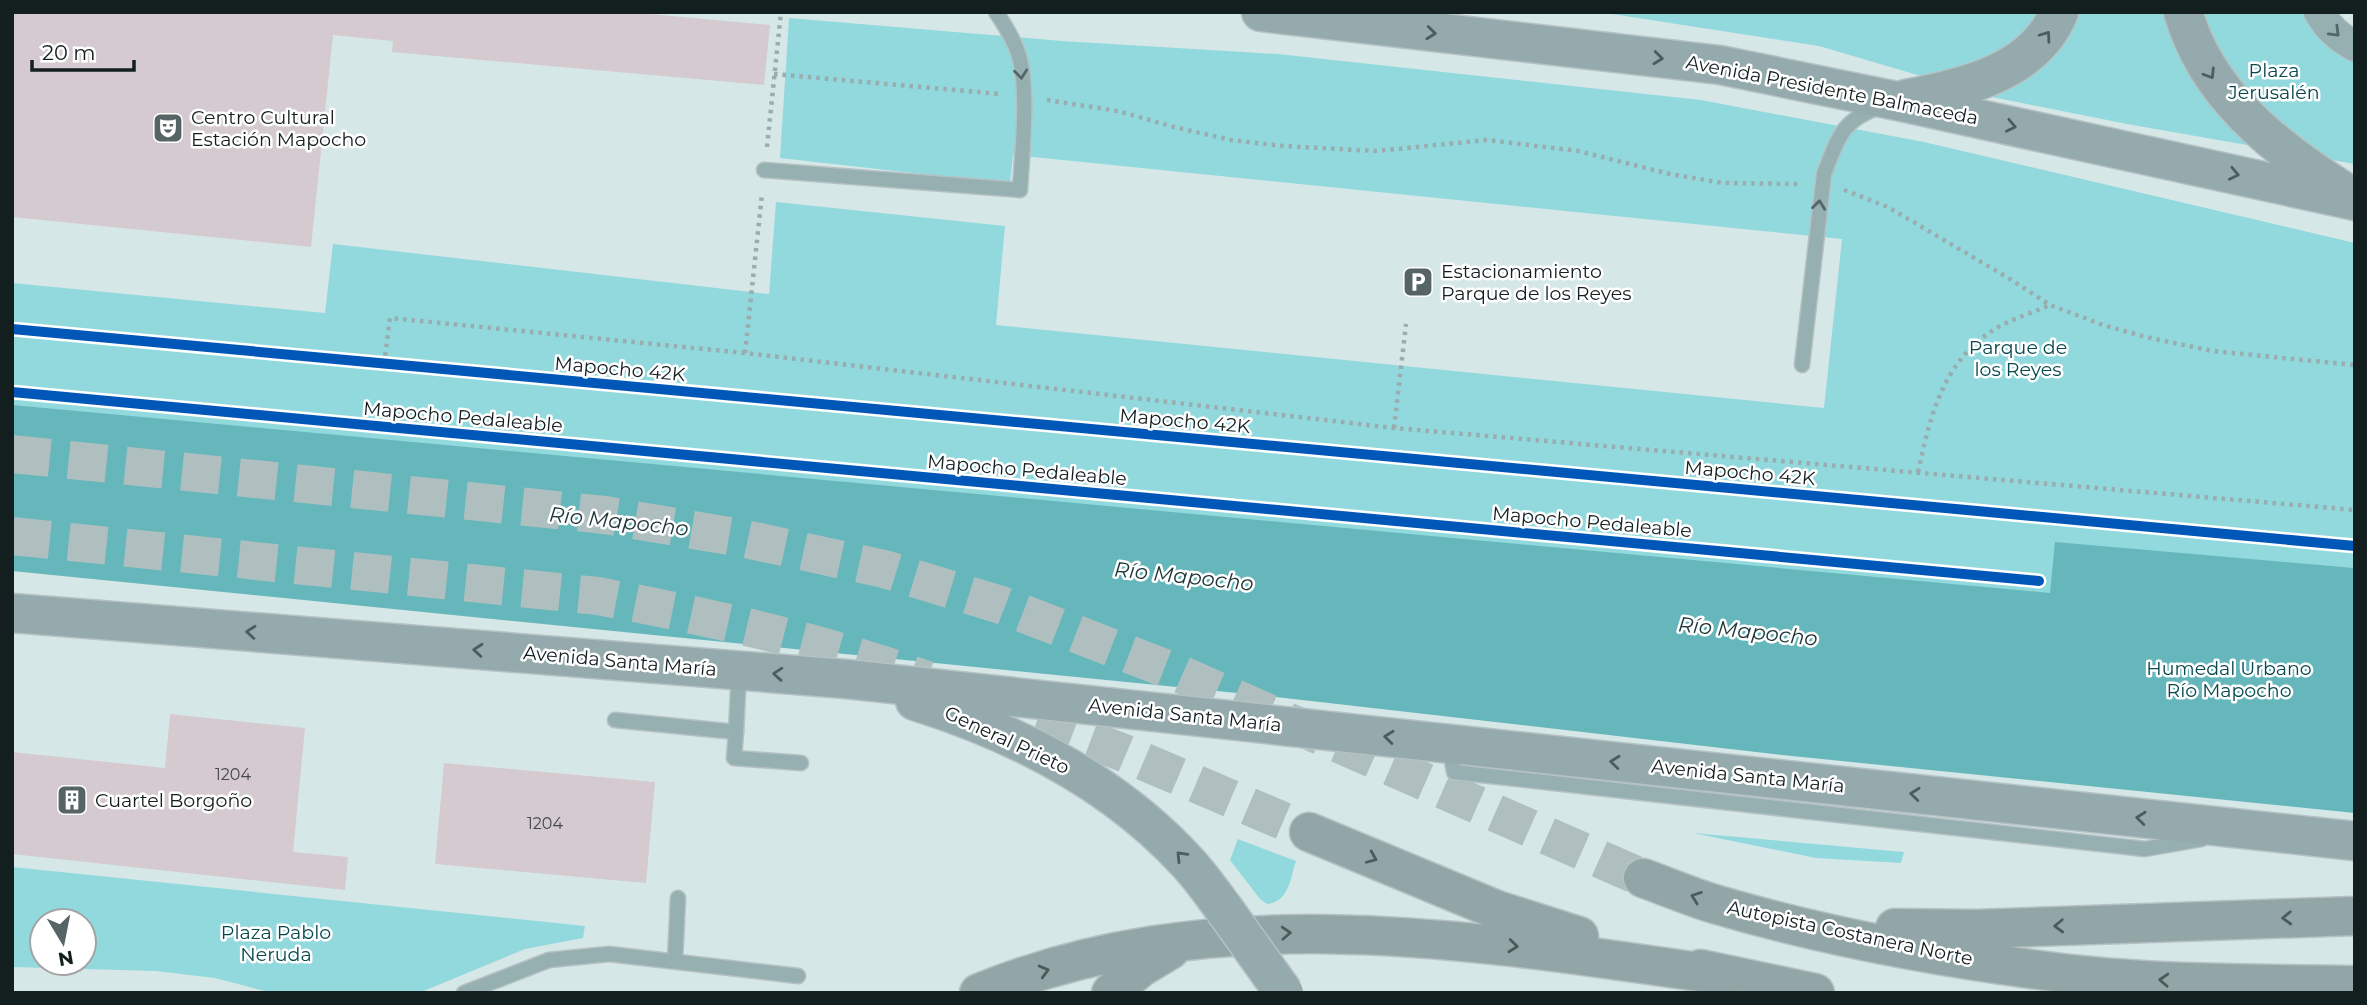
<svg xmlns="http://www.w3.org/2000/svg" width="2367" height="1005" viewBox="0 0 2367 1005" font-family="Montserrat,sans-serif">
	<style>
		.green { fill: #92d9de; fill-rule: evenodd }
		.water { fill: #66b7bb }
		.building { fill: #d5cacf }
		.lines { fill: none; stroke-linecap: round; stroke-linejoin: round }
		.motorway-tunnel { stroke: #afbfc0; stroke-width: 38; stroke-dasharray: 38 19; stroke-linecap: butt }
		.service-casing { stroke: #b5c1c2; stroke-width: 17 }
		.minor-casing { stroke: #b5c1c2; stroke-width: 32 }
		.primary-casing { stroke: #b5c1c2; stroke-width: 41 }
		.motorway-casing { stroke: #b5c1c2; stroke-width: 41 }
		.path { stroke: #99acae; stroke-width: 4.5; stroke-dasharray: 3.5 5; stroke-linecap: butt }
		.service { stroke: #96afb0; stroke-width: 14 }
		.minor { stroke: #96afb0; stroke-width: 30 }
		.primary { stroke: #94aaac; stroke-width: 38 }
		.motorway { stroke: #92a6a7; stroke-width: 38 }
		.primary-bridge-casing { stroke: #b5c1c2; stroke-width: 41; stroke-linecap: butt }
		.primary-bridge { stroke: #94aaac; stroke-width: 38 }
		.cycleway-casing { stroke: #fff; stroke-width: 15 }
		.cycleway { stroke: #0057b8; stroke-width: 10 }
		.oneway { stroke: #546668 }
		.oneway2 { stroke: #4d5d5e }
		.oneway3 { stroke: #4c5b5c }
		.labels { text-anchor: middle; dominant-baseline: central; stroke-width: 5; stroke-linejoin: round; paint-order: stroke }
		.number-label { font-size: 16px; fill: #44494b }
		.park-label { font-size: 19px; fill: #08494d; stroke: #fff }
		.street-label { font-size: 19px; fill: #131e1f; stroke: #fff }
		.poi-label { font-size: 19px; fill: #131e1f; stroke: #fff; text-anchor: start }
		.water-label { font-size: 21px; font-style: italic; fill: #1e3637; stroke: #fff }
	</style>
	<rect width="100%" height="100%" fill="#d6e7e8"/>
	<g class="green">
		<polygon points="1599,12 2315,12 2355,55 2355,164 2127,124 1992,97 1819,46"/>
		<polygon points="789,18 1062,41 1278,54 1701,100 1924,142 2355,243 2355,568 2055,543 2355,570 1328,700 12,567 12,283 325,313 333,244 769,294 776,202 1005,226 996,325 1824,408 1842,239 1013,155 1010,184 780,158"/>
		<polygon points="1693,833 1904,852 1901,863 1816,858"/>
		<path d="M1238,839l58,22c-6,18 -7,41 -29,43l-7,-5 -30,-39z"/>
		<path d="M12,867l573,59 -2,12 -58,11 -106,44h-147l-57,-15 -59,-7 -144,-4zM84,921v42h-42v-42z"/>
	</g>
	<polygon class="water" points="12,405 2050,593 2055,542 2355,568 2355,813 1792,756 1276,697 12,571"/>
	<g class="building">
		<polygon points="12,12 628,12 770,25 764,85 392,52 393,41 333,35 311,247 12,217"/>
		<polygon points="170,714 305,728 293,852 348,857 345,890 12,854 12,752 165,768"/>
		<polygon points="444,763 655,782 646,883 435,864"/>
	</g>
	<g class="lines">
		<g class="motorway-tunnel">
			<polyline points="12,454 605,515 741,538 884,569 1001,605 1180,674 1643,878"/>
			<path d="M12,536l586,60c111,21 222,45 329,84"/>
			<polyline points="984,700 1119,751 1309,832"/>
		</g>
		<g class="service-casing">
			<g id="service">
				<path d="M764,170l256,20c2,-38 10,-106 -3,-140 -5,-14 -13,-26 -21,-38"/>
				<path d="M1802,365l22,-191c14,-36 17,-53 55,-67"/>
				<polyline points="615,720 736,732 734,758 801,763"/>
				<polyline points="736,732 739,671"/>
				<polyline points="1449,745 1454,772 2145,849 2202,839"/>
				<polyline points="675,961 678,898"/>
				<polyline points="464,993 549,960 609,954 798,976"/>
			</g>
		</g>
		<g class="minor-casing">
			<path id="minor" d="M2319,12c9,16 20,26 36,34"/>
		</g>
		<g class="primary-casing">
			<g id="primary">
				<polyline points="1261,12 1720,65 1897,101 2355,201"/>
				<path d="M2183,12c24,83 90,134 160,179"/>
				<path d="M1906,99c58,-11 129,-27 153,-87"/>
				<polyline points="12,613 846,679 2355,841"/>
				<path d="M915,701c102,32 200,82 273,162 13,14 24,30 36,46"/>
			</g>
		</g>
		<g class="motorway-casing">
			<g id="motorway">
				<polyline points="1309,832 1497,910 1579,936"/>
				<path d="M1643,878c25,9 50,20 75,27 112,33 229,54 344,68 97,11 196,11 293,12"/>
				<polyline points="1895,928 1976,929 2355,916"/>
				<polyline points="1701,969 1815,993"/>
				<path d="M979,993c240,-98 500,-52 748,-17"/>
				<polyline points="1111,993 1140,968 1170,950"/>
			</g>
		</g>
		<g class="path">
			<polyline points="774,74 1000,94"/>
			<polyline points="1047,100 1118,111 1174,127 1231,140 1283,146 1376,151 1487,140 1578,151 1670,174 1723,183 1801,184"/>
			<polyline points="767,147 781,12"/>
			<polyline points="1844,190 1888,207 2010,279 2050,305 2103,325 2146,337 2212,351 2355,365"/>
			<polyline points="745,353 762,194"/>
			<polyline points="384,364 390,318 745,353 1394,428 2355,510"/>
			<polyline points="1394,428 1406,324"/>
			<path d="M1918,472c11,-51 23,-104 68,-137 19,-14 43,-21 64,-30"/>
		</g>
		<use href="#service" class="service"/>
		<use href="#minor" class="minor"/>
		<use href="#primary" class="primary"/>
		<use href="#motorway" class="motorway"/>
		<g class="primary-bridge-casing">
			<polyline id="primary-bridge" points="1224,909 1284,993"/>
		</g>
		<use href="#primary-bridge" class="primary-bridge"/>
		<g class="cycleway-casing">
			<g id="cycleway">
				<polyline points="12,329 2355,546"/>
				<polyline points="12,392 2039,581"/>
			</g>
		</g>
		<use href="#cycleway" class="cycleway"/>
	</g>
	<defs><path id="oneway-chevron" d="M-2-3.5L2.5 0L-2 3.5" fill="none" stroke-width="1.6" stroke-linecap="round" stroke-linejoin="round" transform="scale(1.75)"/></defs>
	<g class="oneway">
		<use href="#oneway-chevron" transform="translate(2335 32) rotate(45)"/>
		<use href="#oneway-chevron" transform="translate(1021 74) rotate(84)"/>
		<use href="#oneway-chevron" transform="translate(1819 205) rotate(-83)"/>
	</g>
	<g class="oneway2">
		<use href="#oneway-chevron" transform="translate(1431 33) rotate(6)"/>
		<use href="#oneway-chevron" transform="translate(2046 36) rotate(-54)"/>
		<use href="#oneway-chevron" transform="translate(1658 58) rotate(6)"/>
		<use href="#oneway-chevron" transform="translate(2210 74) rotate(58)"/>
		<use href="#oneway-chevron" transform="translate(2011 126) rotate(12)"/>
		<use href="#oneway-chevron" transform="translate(2234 174) rotate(12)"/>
		<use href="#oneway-chevron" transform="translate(251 632) rotate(-175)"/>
		<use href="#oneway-chevron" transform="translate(478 650) rotate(-175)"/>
		<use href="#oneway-chevron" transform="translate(778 674) rotate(-176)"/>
		<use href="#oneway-chevron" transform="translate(1389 737) rotate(-174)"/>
		<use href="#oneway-chevron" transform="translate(1615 762) rotate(-174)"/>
		<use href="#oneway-chevron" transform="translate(1915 794) rotate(-174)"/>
		<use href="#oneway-chevron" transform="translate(2141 818) rotate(-174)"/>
		<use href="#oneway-chevron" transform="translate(1181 856) rotate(-134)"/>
	</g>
	<g class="oneway3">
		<use href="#oneway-chevron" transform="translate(1372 858) rotate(23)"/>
		<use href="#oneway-chevron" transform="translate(1696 897) rotate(-160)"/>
		<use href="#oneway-chevron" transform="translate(2287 918) rotate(178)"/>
		<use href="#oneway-chevron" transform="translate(2059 926) rotate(178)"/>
		<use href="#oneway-chevron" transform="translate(1286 933) rotate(-3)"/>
		<use href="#oneway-chevron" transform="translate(1513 946) rotate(6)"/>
		<use href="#oneway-chevron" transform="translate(1044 971) rotate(-15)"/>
		<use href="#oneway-chevron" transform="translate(2164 980) rotate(-177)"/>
	</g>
	<defs>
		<g id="theatre-square" transform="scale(1.575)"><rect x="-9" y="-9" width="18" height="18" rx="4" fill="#576465" stroke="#fff"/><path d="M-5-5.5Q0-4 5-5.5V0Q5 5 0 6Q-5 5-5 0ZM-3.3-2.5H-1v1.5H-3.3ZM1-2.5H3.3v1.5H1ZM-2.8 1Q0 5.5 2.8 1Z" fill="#fff"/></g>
		<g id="parking-square" transform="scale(1.575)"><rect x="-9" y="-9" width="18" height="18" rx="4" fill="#576465" stroke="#fff"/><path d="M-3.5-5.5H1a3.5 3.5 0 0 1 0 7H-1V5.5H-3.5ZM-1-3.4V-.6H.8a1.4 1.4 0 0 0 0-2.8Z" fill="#fff"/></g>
		<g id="building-square" transform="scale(1.575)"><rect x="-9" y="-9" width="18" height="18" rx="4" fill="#576465" stroke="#fff"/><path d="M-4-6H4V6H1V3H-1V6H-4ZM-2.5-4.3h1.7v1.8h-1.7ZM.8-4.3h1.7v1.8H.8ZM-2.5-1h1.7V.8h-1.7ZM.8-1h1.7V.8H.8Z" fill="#fff"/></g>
	</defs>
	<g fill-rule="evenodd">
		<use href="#theatre-square" x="168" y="128"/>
		<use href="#parking-square" x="1418" y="282"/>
		<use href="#building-square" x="72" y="800"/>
	</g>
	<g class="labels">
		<g class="number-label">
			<text x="233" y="774">1204</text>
			<text x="545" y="823">1204</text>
		</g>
		<g class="park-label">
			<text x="2274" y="70">Plaza<tspan x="2274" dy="22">Jerusalén</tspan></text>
			<text x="2018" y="347">Parque de<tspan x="2018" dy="22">los Reyes</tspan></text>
			<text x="2229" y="668">Humedal Urbano<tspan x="2229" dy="22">Río Mapocho</tspan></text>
			<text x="276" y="932">Plaza Pablo<tspan x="276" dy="22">Neruda</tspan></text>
		</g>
		<g class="street-label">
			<text transform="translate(1832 90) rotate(11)">Avenida Presidente Balmaceda</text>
			<text transform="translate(620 369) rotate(5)">Mapocho 42K</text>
			<text transform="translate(463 417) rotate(5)">Mapocho Pedaleable</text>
			<text transform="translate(1185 421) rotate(5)">Mapocho 42K</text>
			<text transform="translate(1027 470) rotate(5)">Mapocho Pedaleable</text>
			<text transform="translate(1750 473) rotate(5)">Mapocho 42K</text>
			<text transform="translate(1592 522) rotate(5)">Mapocho Pedaleable</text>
			<text transform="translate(620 661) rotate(5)">Avenida Santa María</text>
			<text transform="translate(1185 715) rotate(6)">Avenida Santa María</text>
			<text transform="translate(1007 740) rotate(25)">General Prieto</text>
			<text transform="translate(1748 776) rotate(6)">Avenida Santa María</text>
			<text transform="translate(1850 933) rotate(12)">Autopista Costanera Norte</text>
		</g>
		<g class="poi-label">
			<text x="191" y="117">Centro Cultural<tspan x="191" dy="22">Estación Mapocho</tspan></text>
			<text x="1441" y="271">Estacionamiento<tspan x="1441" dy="22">Parque de los Reyes</tspan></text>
			<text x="95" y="800">Cuartel Borgoño</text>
		</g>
		<g class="water-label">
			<text transform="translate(619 521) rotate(6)">Río Mapocho</text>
			<text transform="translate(1184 576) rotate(6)">Río Mapocho</text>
			<text transform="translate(1748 631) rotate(6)">Río Mapocho</text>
		</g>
	</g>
	<rect width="2367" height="1005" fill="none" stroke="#131e1f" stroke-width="28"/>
	<g transform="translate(63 942) rotate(170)"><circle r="33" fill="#ffffff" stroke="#a1a5a5" stroke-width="2"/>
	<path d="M0-5L12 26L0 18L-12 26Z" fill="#576465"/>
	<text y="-10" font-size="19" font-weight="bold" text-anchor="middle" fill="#131e1f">N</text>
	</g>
	<path d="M32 60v10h102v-10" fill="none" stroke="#131e1f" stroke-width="3.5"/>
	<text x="42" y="60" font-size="21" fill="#131e1f" stroke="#ffffff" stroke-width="5" paint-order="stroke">20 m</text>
</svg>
